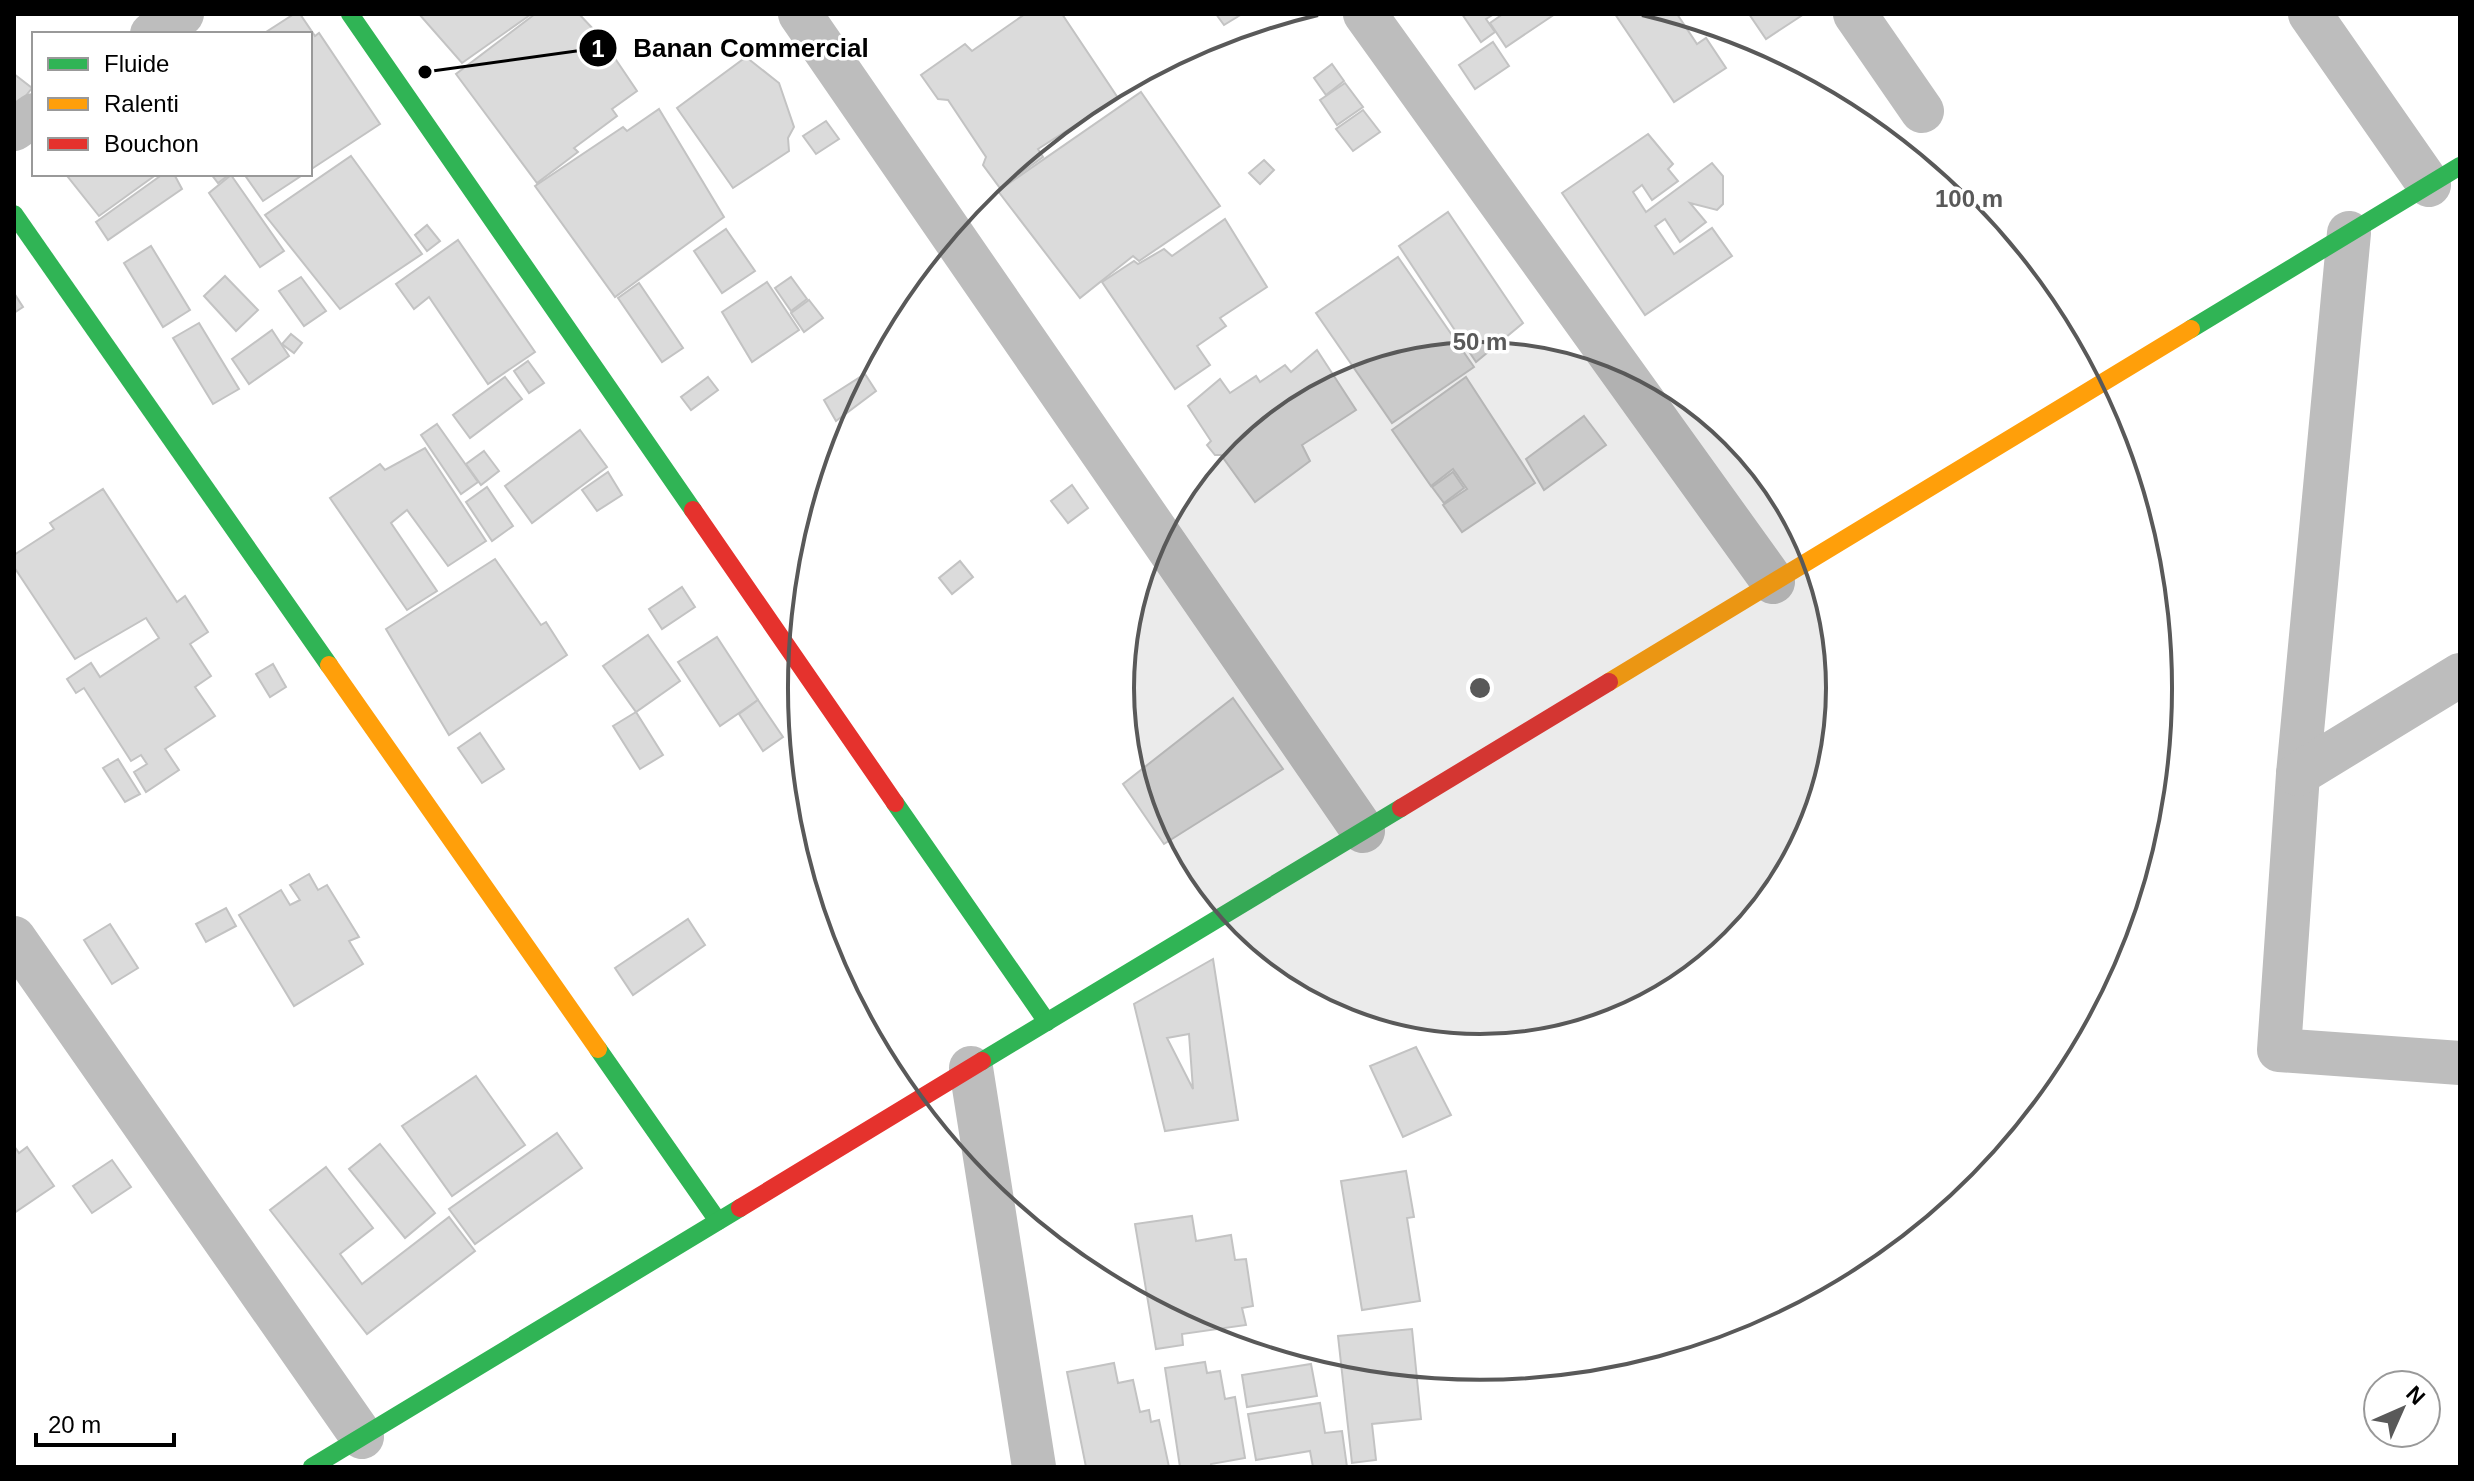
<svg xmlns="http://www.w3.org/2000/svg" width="2474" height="1481" viewBox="0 0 2474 1481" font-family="Helvetica,sans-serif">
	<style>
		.building { fill: #dbdbdb; stroke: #c3c3c3; stroke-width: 2; fill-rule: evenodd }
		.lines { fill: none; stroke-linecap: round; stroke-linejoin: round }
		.street { stroke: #bdbdbd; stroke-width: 44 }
		.fast { stroke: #30b455; stroke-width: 18 }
		.slow { stroke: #ff9f0a; stroke-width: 18 }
		.jam { stroke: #e5322d; stroke-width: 18 }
		.ring { fill: none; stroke: #595959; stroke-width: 4 }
		.centre { fill: #595959; stroke: #fff; stroke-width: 4 }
		.ring-label { font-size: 24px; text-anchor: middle; font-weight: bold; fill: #595959; stroke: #fff; stroke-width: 7; stroke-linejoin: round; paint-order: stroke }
		.leader { fill: none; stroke: #000; stroke-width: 3 }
		.callout-dot { fill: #000; stroke: #fff; stroke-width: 3 }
		.mark-label { font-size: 24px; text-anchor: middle; font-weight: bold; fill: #fff }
		.callout-label { font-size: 26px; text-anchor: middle; font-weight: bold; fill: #000; stroke: #fff; stroke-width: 7; stroke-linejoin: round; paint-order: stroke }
	</style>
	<rect width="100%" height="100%" fill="#fff"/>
	<g class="building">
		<polygon points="294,14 300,14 315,36 319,33 380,124 310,170 310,34 263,34"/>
		<polygon points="419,14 530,14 530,15 462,63"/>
		<polygon points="535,14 579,14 595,31 579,44 588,57 608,48 637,91 612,109 617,116 574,148 578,152 537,183 456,74"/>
		<polygon points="1025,14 1062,14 1118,98 1038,149 1043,157 1000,188 983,165 986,157 948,100 938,99 921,75 965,44 972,51"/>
		<polygon points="1216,14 1242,14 1224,25"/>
		<polygon points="1462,14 1494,14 1486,19 1495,32 1481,42"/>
		<polygon points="1503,14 1555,14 1506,47 1490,23"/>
		<polygon points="1615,14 1677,14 1697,44 1706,38 1726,68 1674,102"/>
		<polygon points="1749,14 1804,14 1766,39"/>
		<polygon points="1493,42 1509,66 1475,89 1459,65"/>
		<polygon points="746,57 779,83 794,127 788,138 789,151 733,188 677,108"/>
		<polygon points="1332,64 1344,81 1326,95 1314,78"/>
		<polygon points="14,74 32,88 16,108 14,107"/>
		<polygon points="1345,83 1363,107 1337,125 1320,100"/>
		<polygon points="1141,92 1220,206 1139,261 1133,256 1080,298 998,191"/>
		<polygon points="659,109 724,217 615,297 535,186 623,127 627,131"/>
		<polygon points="1363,110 1380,132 1353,151 1336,129"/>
		<polygon points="826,121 839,139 816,154 803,136"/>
		<polygon points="1648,134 1673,164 1668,169 1678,181 1652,200 1642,185 1633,192 1646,212 1712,163 1723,176 1723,204 1717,210 1690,203 1706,222 1680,242 1665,219 1655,226 1674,254 1712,228 1732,256 1645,315 1562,193"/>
		<polygon points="351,156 422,254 340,309 265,215"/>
		<polygon points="1264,160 1274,170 1260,184 1249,173"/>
		<polygon points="73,174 157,174 99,216 68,177"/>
		<polygon points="163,174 174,174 182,189 108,240 96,222"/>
		<polygon points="211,174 230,174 218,183"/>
		<polygon points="244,174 304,174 263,201"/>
		<polygon points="231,175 284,251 260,267 209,193"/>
		<polygon points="1448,212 1523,323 1476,362 1399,246"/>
		<polygon points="1225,219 1267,287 1220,318 1226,326 1197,346 1210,365 1175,389 1102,282 1134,261 1138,264 1164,249 1172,256"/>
		<polygon points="427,225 440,241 427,251 415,235"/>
		<polygon points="726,229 755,271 722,293 694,251"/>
		<polygon points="458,240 535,352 488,384 429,297 414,309 396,284"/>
		<polygon points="151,246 190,310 163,327 124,263"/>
		<polygon points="1398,257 1474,367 1392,423 1316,313"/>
		<polygon points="225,276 258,310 236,331 204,296"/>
		<polygon points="301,277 326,311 304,326 279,291"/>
		<polygon points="791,277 807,299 791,311 775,288"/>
		<polygon points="767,282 799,330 752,362 722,312"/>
		<polygon points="639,283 683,348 662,362 618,298"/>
		<polygon points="14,293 23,307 14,313"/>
		<polygon points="809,300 823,318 804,332 791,313"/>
		<polygon points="199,323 239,389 213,404 173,338"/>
		<polygon points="272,330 289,356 249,384 232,359"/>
		<polygon points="291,334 302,343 294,353 282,344"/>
		<polygon points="1317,350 1356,410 1302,445 1310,461 1255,502 1221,455 1215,455 1207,445 1211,441 1188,406 1220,379 1230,393 1256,376 1260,382 1285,365 1291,372"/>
		<polygon points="528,361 544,383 529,393 514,371"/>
		<polygon points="865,374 876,391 836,421 824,400"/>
		<polygon points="505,377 522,399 470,438 453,415"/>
		<polygon points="708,377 718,390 691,410 681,397"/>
		<polygon points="1466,377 1535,483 1462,532 1443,505 1467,489 1453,469 1431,486 1392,430"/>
		<polygon points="1584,416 1606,445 1544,490 1526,459"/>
		<polygon points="437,424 478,482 461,494 421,435"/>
		<polygon points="580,430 607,467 532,523 505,486"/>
		<polygon points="425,448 486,541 448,566 407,510 391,523 437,591 407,610 330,498 380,464 385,470"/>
		<polygon points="484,451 499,471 481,485 466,464"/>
		<polygon points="608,472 622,495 597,511 582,490"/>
		<polygon points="1453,472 1464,488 1444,503 1432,487"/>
		<polygon points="1072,485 1088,508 1068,523 1051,501"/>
		<polygon points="487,487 513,526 492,541 466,502"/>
		<polygon points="103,489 177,602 185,596 208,632 190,644 211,676 195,687 215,716 165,749 179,770 146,792 134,772 147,764 141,755 131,761 84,688 76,693 67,679 91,663 100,677 159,638 146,618 75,659 14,567 14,555 54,529 50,523"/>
		<polygon points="495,559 541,625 546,622 567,655 449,735 386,629"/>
		<polygon points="960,561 973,577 952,594 939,578"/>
		<polygon points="682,587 695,607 662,629 649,609"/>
		<polygon points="648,635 680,681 636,712 603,666"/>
		<polygon points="717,637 758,700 720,726 678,662"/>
		<polygon points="273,664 286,687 270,697 256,674"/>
		<polygon points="1233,698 1283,769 1164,844 1123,784"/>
		<polygon points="758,700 783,737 763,751 739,714"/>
		<polygon points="636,712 663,755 640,769 613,726"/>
		<polygon points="480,733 504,769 482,783 458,748"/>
		<polygon points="118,759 140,794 125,802 103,768"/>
		<polygon points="309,874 318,890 327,885 359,937 349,941 363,964 294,1006 239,915 281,890 290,905 300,900 290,885"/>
		<polygon points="226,908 236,926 206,942 196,924"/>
		<polygon points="688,919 705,945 633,995 615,968"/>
		<polygon points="110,924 138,968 112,984 84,940"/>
		<path d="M1213,959l25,161 -73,11 -31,-127zM1189,1034l4,55 -26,-51z"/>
		<polygon points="1416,1047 1451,1115 1403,1137 1370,1066"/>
		<polygon points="476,1076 525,1145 452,1196 402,1126"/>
		<polygon points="557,1133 582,1168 475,1244 449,1209"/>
		<polygon points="380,1144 435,1213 405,1238 349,1169"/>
		<polygon points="14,1146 19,1153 27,1147 54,1186 14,1213"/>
		<polygon points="112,1160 131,1187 92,1213 73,1186"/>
		<polygon points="326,1167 373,1228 340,1254 362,1284 449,1217 475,1251 367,1334 270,1210"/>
		<polygon points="1406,1171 1414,1217 1407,1218 1420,1301 1362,1310 1341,1181"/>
		<polygon points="1192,1216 1196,1241 1231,1235 1235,1260 1246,1259 1253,1306 1242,1308 1246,1325 1182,1334 1183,1345 1156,1349 1135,1224"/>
		<polygon points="1412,1329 1421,1419 1372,1424 1376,1460 1352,1463 1338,1336"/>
		<polygon points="1205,1362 1207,1373 1220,1371 1225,1399 1235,1397 1245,1458 1211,1464 1211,1467 1180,1467 1165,1368"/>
		<polygon points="1114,1363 1118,1383 1133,1380 1140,1412 1149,1410 1151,1422 1159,1420 1169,1467 1086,1467 1067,1372"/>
		<polygon points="1311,1364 1317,1396 1247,1407 1242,1375"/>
		<polygon points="1320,1403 1325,1433 1342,1431 1347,1467 1313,1467 1310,1451 1256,1460 1248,1414"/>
	</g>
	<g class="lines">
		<g class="street">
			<polyline points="800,14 1363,831"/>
			<polyline points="1365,14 1773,582"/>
			<polyline points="1855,14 1922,111"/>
			<polyline points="2310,14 2429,185"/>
			<polyline points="152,34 182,14"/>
			<polyline points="14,129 34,115"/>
			<polyline points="2349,233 2298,774 2279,1050 2460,1063"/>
			<polyline points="2298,774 2460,675"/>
			<polyline points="14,938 362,1437"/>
			<polyline points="971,1068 1034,1467"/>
		</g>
		<g class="fast">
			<polyline points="350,14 693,510"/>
			<polyline points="14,214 329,665"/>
			<polyline points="2191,329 2460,166"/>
			<polyline points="895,803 1047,1022"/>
			<polyline points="598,1049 718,1221"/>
			<polyline points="982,1061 1401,808"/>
			<polyline points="312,1467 740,1208"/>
		</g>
		<g class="slow">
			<polyline points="329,665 598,1049"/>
			<polyline points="1609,682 2191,329"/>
		</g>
		<g class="jam">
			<polyline points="693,510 895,803"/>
			<polyline points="1401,808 1609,682"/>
			<polyline points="740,1208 982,1061"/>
		</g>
	</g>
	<circle cx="1480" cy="688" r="346" fill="#595959" fill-opacity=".12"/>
	<g class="ring">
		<circle cx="1480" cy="688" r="346"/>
		<path d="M1642 15A692 692 0 1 1 1318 15"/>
	</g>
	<circle cx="1480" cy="688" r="12" class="centre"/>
	<g class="ring-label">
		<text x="1969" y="207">100 m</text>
		<text x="1480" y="350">50 m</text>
	</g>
	<path class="leader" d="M425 72L598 48"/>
	<g class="callout-dot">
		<circle cx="425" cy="72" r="8"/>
		<circle cx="598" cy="48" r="20"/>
	</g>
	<g class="mark-label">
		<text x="598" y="57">1</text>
	</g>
	<g class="callout-label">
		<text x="751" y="57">Banan Commercial</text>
	</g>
	<rect width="2474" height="1481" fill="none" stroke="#000000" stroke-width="32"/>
	<rect x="32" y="32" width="280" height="144" fill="#ffffff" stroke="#999999" stroke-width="2"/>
	<rect x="48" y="58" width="40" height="12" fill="#30b455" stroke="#999999" stroke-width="2"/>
	<text x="104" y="72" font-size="24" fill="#000000">Fluide</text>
	<rect x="48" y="98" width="40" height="12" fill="#ff9f0a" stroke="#999999" stroke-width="2"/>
	<text x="104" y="112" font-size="24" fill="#000000">Ralenti</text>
	<rect x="48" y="138" width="40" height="12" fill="#e5322d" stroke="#999999" stroke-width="2"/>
	<text x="104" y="152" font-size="24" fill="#000000">Bouchon</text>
	<g transform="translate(2402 1409) rotate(45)"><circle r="38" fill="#ffffff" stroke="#999999" stroke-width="2"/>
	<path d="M0-6L14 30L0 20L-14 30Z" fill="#595959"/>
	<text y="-12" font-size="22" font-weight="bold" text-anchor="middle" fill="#000000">N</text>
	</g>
	<path d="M36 1433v12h138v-12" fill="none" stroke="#000000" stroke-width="4"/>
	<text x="48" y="1433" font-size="24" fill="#000000" stroke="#ffffff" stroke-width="6" paint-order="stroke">20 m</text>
</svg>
